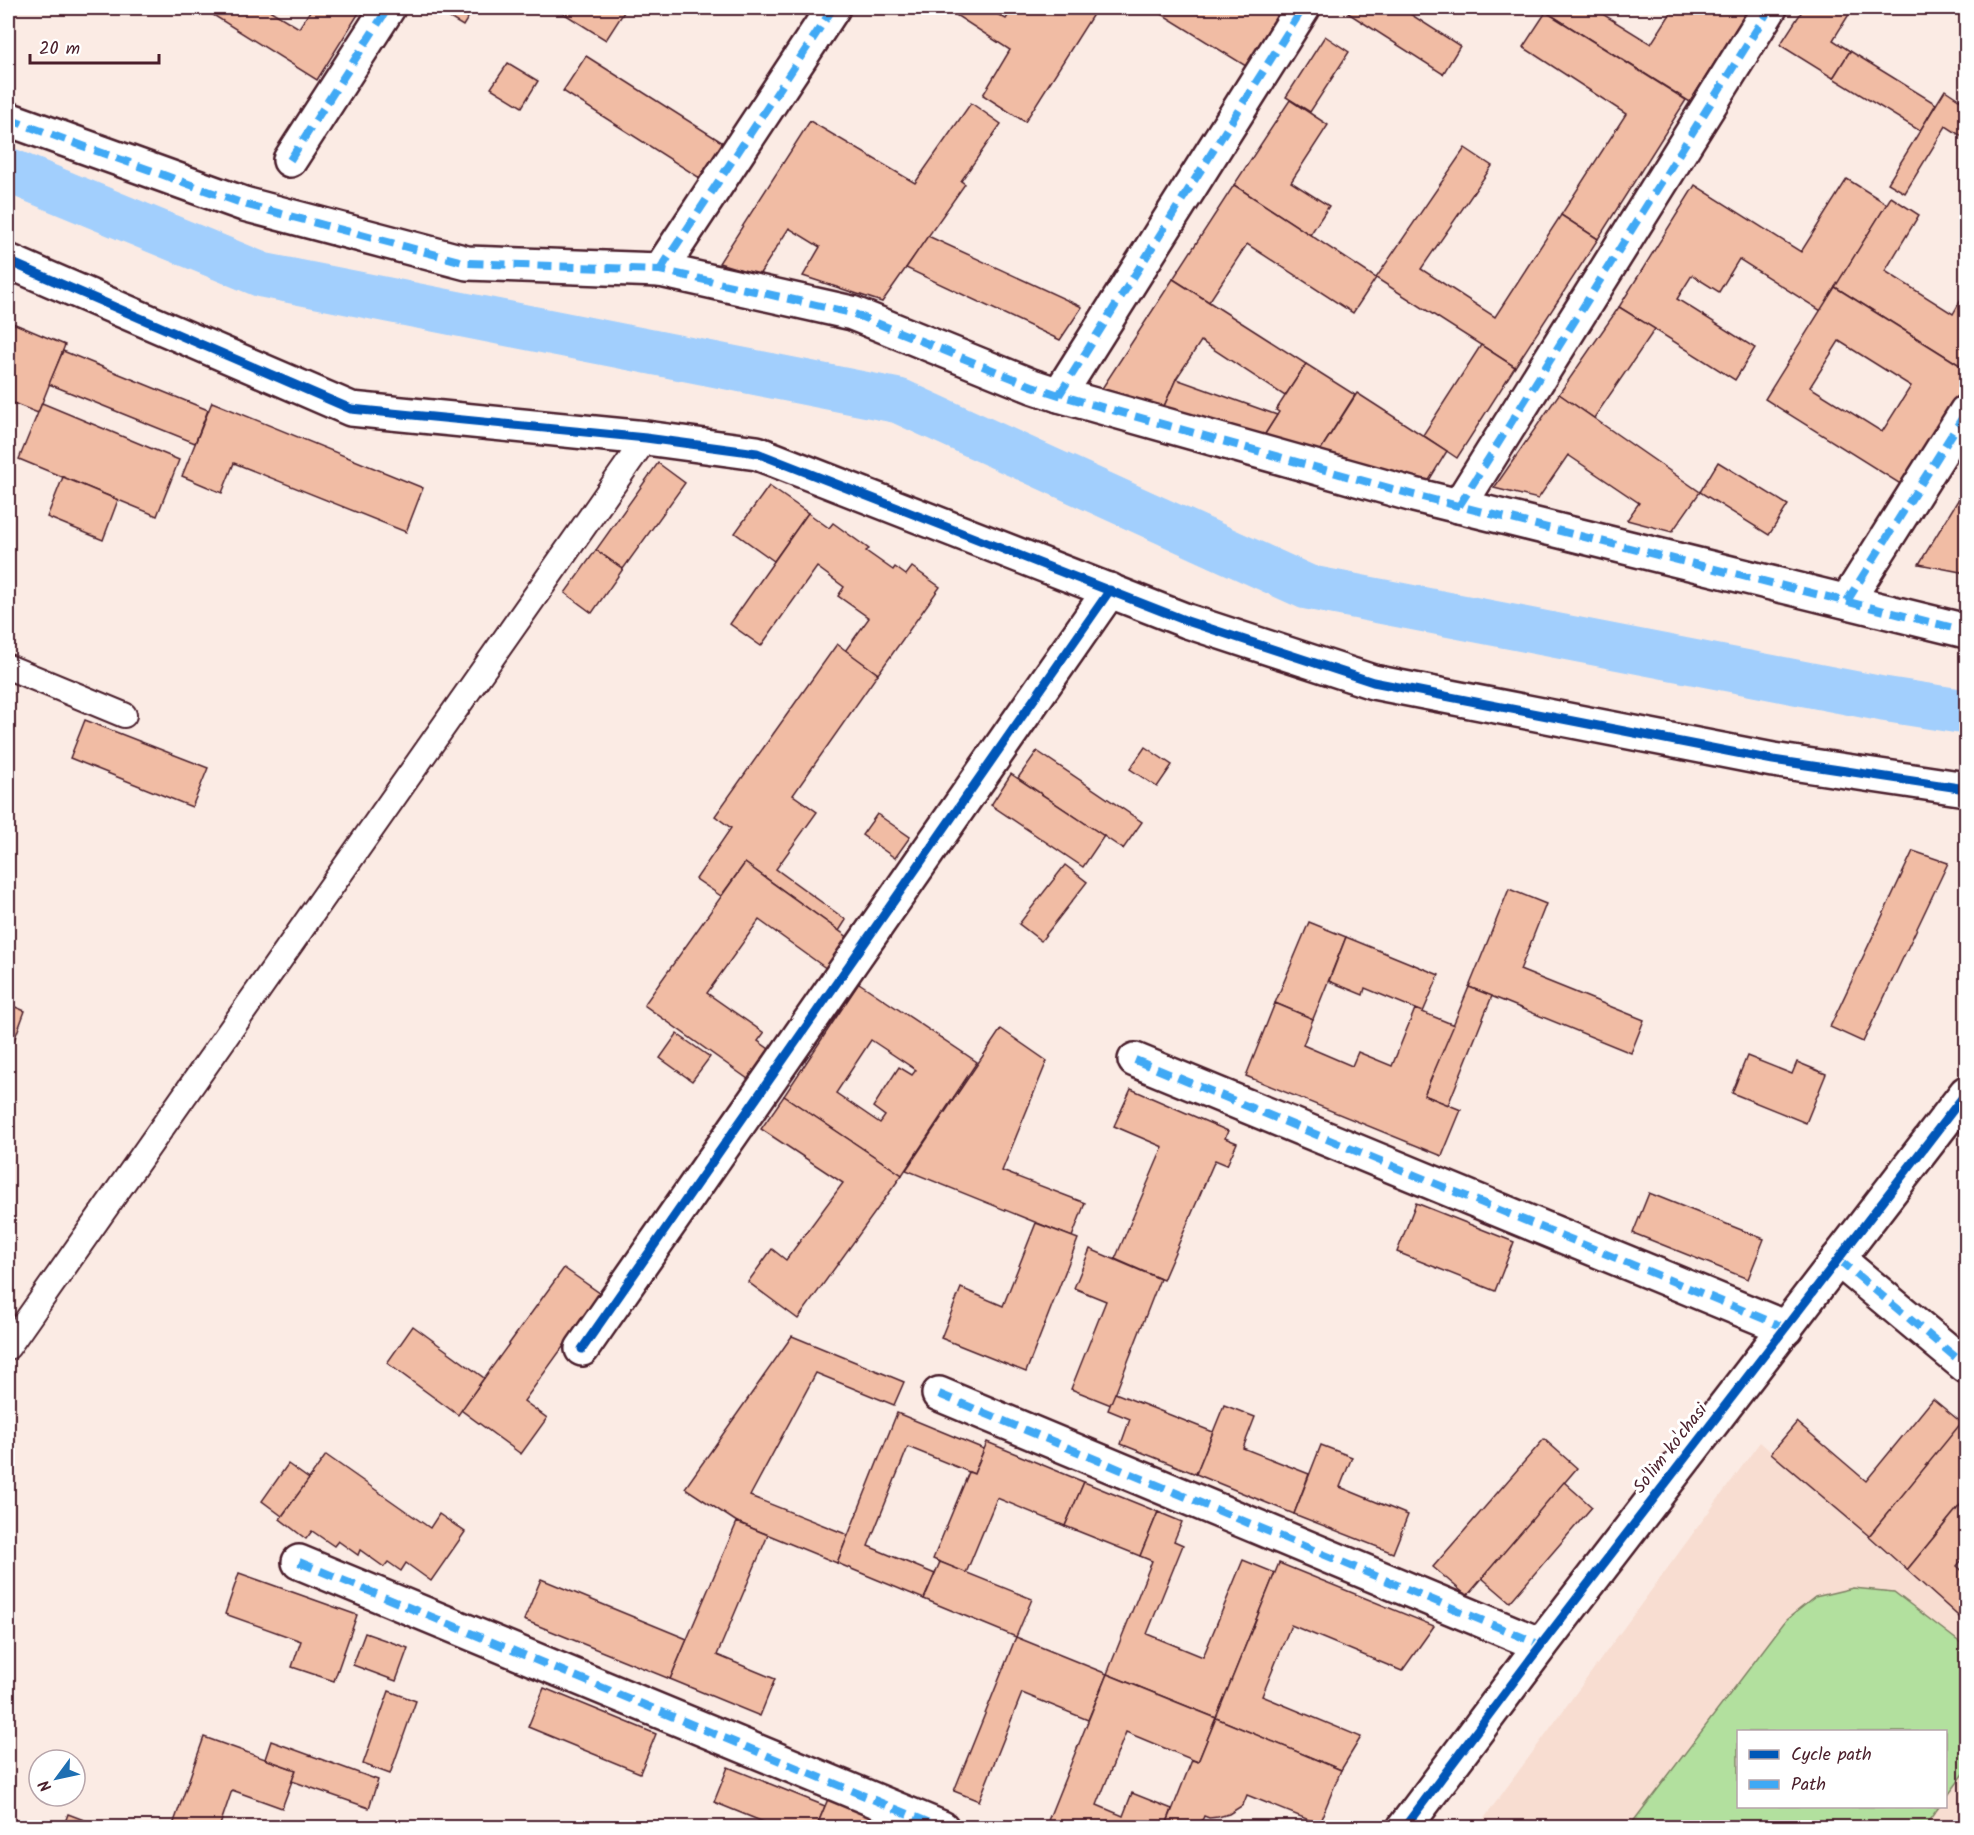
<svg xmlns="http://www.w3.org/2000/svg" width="1974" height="1835" viewBox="0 0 1974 1835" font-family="Kalam,sans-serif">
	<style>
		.built { fill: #f8ddd1; fill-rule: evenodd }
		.green { fill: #b2e09e; stroke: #7e8064; stroke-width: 1.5 }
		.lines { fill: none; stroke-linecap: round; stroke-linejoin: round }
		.canal { stroke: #a2cffd; stroke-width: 45 }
		.building { fill: #f1bca4; stroke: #4a1f2b; stroke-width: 1.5; fill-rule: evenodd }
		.lane-casing { stroke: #4a1f2b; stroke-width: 28 }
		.street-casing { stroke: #4a1f2b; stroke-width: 38 }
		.lane { stroke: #fff; stroke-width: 24 }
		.street { stroke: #fff; stroke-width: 33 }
		.quiet { stroke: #3fa9f5; stroke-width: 8; stroke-dasharray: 15 8; stroke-linecap: butt }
		.cycleway-casing { stroke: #fff; stroke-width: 13 }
		.cycleway { stroke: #0057b8; stroke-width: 9 }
		.labels { text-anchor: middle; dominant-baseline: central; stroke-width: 6; stroke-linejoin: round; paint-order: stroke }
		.street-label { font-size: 18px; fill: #4a1f2b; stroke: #fff }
	</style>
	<rect width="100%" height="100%" fill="#fbebe4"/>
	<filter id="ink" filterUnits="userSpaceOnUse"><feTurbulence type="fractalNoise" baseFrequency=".0167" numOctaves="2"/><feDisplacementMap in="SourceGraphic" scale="12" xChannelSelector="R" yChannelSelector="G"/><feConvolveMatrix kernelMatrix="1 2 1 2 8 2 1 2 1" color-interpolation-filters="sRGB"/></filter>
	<g filter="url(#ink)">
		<path class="built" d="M1760,1442l206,181v204l-489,1zM1738,1732h208v74h-208z"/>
		<polygon class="green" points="1853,1588 1894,1592 1966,1647 1966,1771 1946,1798 1946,1732 1738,1732 1738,1806 1939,1807 1924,1827 1629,1827 1786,1620 1815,1597"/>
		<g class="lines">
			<polyline class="canal" points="8,170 262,275 899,401 1307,587 1883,699 1966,712"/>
		</g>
		<g class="building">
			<polygon points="202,8 266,8 299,28 312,8 362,8 317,80"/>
			<polygon points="433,8 474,8 463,26"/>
			<polygon points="555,8 623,8 626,9 606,40"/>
			<polygon points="945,8 986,8 1006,19 1013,8 1097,8 1025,122 983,95 1010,50"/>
			<polygon points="1152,8 1287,8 1249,68"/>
			<polygon points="1352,8 1401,8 1460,46 1443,74 1348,13"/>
			<polygon points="1544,8 1593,8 1651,44 1674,8 1749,8 1690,102 1546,12 1543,10"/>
			<polygon points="1804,8 1853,8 1833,40 1850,51 1833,78 1780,45"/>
			<polygon points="1546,12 1686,100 1598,239 1561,215 1626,114 1523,47"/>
			<polygon points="1325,36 1349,52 1310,112 1286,97"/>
			<polygon points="1850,51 1936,104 1920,131 1833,78"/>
			<polygon points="586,56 728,146 706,182 563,91"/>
			<polygon points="508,63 538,81 522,107 491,88"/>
			<polygon points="1945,90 1966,104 1966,139 1946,126 1905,193 1888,183"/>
			<polygon points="1290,100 1328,125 1291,182 1329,206 1310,235 1234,185"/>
			<polygon points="971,103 1001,124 961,181 965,184 882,302 803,276 820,247 789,228 759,275 719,263 810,121 915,183"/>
			<polygon points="1465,148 1492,166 1421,269 1495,317 1561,215 1598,239 1515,367 1376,278"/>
			<polygon points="1847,179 1887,204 1821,311 1739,259 1719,292 1692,275 1677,299 1755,348 1735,380 1619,307 1695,185 1801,252"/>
			<polygon points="1234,185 1376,278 1353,313 1247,244 1209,302 1173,279"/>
			<polygon points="1891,197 1919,215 1885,271 1953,314 1966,291 1966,369 1835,287"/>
			<polygon points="928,236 1082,307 1060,340 906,268"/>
			<polygon points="1173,279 1306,364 1285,396 1201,341 1176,379 1162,411 1099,393"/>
			<path d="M1835,287l131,82v14l-64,102 -137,-86zM1839,341l72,45 -29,46 -72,-45z"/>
			<polygon points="1619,307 1655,329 1594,418 1559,394"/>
			<polygon points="8,321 65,345 38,413 8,401"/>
			<polygon points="1481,345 1515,367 1457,458 1423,435"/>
			<polygon points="63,351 208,410 195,443 49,384"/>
			<polygon points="1306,364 1355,395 1316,457 1260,442 1279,412 1276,410"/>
			<polygon points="1176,379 1277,415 1263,437 1162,411"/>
			<polygon points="1357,393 1447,451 1425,487 1316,457"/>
			<polygon points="1559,394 1700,492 1672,532 1627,520 1639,503 1568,455 1538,499 1494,488"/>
			<polygon points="212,402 423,488 406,532 234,463 222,493 182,476"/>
			<polygon points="42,403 179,460 157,516 19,459"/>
			<polygon points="1718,462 1788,505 1769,535 1700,492"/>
			<polygon points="658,463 685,483 623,569 596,550"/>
			<polygon points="63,477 118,500 103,540 47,517"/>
			<polygon points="769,486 808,513 774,561 735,533"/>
			<polygon points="1966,487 1966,573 1919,564"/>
			<polygon points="808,513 829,528 833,523 869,549 866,551 893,570 895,567 906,575 912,567 940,587 878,674 845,651 869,618 838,596 844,587 817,567 761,646 730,624"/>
			<polygon points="596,550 623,569 592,613 565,593"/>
			<polygon points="837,644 878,674 793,795 817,812 776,869 846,920 839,931 745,863 721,896 696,879 731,828 715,816"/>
			<polygon points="85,720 208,768 192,807 70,758"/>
			<polygon points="1145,747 1172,765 1157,787 1130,769"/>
			<polygon points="1037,751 1142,822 1123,849 1018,778"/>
			<polygon points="1011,774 1104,836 1083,867 991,805"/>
			<polygon points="877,814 910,837 895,858 862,835"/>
			<polygon points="1913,851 1948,863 1863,1042 1830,1027"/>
			<polygon points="745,863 856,943 834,974 759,920 707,993 764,1033 758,1041 769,1049 748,1079 644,1005"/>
			<polygon points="1065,865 1087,882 1041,941 1019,924"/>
			<polygon points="1509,889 1546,904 1520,970 1644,1020 1631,1053 1469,987"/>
			<polygon points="1309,922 1346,937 1313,1019 1275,1003"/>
			<polygon points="1346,937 1439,975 1423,1012 1365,988 1363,995 1329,981"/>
			<path d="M859,983l118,79 -75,113 -118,-79zM871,1040l45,30 -4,5 -13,-8 -26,40 12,9 -5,7 -44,-30z"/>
			<polygon points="1469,987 1492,996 1448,1105 1424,1095"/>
			<polygon points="1275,1003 1313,1019 1303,1045 1352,1066 1358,1052 1392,1066 1415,1009 1454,1025 1424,1095 1461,1110 1442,1156 1246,1076"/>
			<polygon points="8,1004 25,1011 12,1046 8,1045"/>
			<polygon points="1001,1029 1047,1061 1002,1171 1085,1203 1072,1237 906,1170"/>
			<polygon points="677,1034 710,1057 692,1081 660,1058"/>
			<polygon points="1747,1056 1792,1074 1797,1062 1826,1074 1806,1123 1732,1093"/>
			<polygon points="1131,1089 1228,1131 1225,1138 1237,1143 1227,1165 1215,1160 1163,1280 1115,1259 1163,1147 1114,1126"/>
			<polygon points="784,1096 902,1175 798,1319 748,1282 772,1249 786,1260 843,1183 761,1129"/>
			<polygon points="1649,1193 1764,1239 1748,1279 1633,1233"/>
			<polygon points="1416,1203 1514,1242 1495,1291 1397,1252"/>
			<polygon points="1036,1223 1078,1239 1026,1372 941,1338 961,1288 1003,1306"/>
			<polygon points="1090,1249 1160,1279 1111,1405 1071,1389 1106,1301 1074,1288"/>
			<polygon points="564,1268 601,1294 524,1401 547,1418 521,1454 461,1410"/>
			<polygon points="413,1326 484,1378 458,1415 387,1363"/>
			<polygon points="792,1336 904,1382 894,1405 816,1373 750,1496 848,1535 837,1563 737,1522 685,1488"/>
			<polygon points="1115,1393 1213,1432 1196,1474 1121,1444 1130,1419 1108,1410"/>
			<polygon points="1933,1399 1962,1423 1869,1536 1771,1453 1797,1422 1866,1481"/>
			<polygon points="1224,1405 1255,1417 1243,1448 1309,1474 1294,1514 1196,1474"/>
			<polygon points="897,1413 984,1449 974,1474 908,1447 868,1546 935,1574 924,1599 837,1563"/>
			<polygon points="1966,1417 1966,1498 1907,1570 1869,1536"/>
			<polygon points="1544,1439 1577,1468 1467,1596 1433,1567"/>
			<polygon points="987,1442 1084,1482 1065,1526 997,1498 966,1573 933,1559 969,1472 974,1474"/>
			<polygon points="1321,1445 1352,1457 1340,1487 1408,1515 1393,1553 1294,1514"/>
			<polygon points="326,1455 430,1528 439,1514 465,1532 431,1581 406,1563 401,1571 388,1562 384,1567 360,1550 358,1555 338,1541 334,1546 312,1531 306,1539 280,1519"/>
			<polygon points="288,1464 309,1479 282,1516 262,1501"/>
			<polygon points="1084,1482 1158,1512 1140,1556 1065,1526"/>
			<polygon points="1564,1482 1592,1507 1510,1602 1482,1578"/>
			<polygon points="1966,1498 1966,1555 1957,1566 1966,1574 1966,1623 1907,1570"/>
			<polygon points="1158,1512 1182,1522 1174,1541 1183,1545 1147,1634 1203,1657 1243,1560 1275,1573 1216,1718 1107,1674 1152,1561 1140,1556"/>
			<polygon points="737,1522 768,1535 717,1655 775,1679 760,1716 670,1679"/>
			<polygon points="940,1562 1032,1599 1016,1637 924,1599"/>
			<polygon points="1279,1563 1434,1626 1402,1671 1291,1625 1262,1696 1361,1737 1341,1770 1216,1718"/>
			<polygon points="239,1573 357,1615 334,1681 292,1667 301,1641 225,1614"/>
			<polygon points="541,1579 687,1639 670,1679 524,1620"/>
			<polygon points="365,1633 408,1648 396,1681 353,1665"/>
			<polygon points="1016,1637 1107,1674 1088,1720 1022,1693 979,1801 954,1791"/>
			<polygon points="1107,1674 1216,1718 1198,1762 1126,1732 1097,1805 1123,1816 1132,1793 1172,1809 1165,1828 1045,1828"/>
			<polygon points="544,1688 656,1734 640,1773 528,1727"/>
			<polygon points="389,1691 416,1701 390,1774 363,1764"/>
			<polygon points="1216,1718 1341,1770 1319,1824 1247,1795 1243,1805 1229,1814 1218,1817 1209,1818 1204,1816 1199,1828 1165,1828 1192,1760 1198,1762"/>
			<polygon points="204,1737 296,1770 282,1808 232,1790 219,1828 172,1828"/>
			<polygon points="271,1741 378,1780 369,1808 292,1781 296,1770 265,1759"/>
			<polygon points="728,1767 825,1806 816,1828 778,1828 714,1802"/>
			<polygon points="828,1799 896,1828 816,1828"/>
			<polygon points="68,1814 105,1828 63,1828"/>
		</g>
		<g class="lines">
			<g class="lane-casing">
				<g id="lane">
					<polyline points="8,667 124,715"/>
					<polyline points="8,1347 646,438"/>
				</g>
			</g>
			<g class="street-casing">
				<g id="street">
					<polyline points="8,119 244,204 467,263 660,270 852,313 1032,386 1059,395 1414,495 1966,631"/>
					<polyline points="290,160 388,8"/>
					<polyline points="8,261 351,409 646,438 757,453 1187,621 1373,682 1773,760 1966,789"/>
					<polyline points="660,270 833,8"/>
					<polyline points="1059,395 1303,8"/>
					<polyline points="1459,506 1770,8"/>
					<polyline points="1847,601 1966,412"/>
					<polyline points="1135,1060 1786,1328"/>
					<polyline points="1838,1259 1966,1366"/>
					<polyline points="582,1349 1110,590"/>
					<polyline points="939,1394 1541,1645"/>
					<polyline points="299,1562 942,1828"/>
					<polyline points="1404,1828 1541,1645 1966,1093"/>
				</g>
			</g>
			<use href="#lane" class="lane"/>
			<use href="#street" class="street"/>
			<g class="quiet">
				<polyline points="8,119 244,204 467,263 660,270 852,313 1032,386 1059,395 1414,495 1966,631"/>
				<polyline points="290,160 388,8"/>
				<polyline points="660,270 833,8"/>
				<polyline points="1059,395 1303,8"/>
				<polyline points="1459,506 1770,8"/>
				<polyline points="1847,601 1966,412"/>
				<polyline points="1135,1060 1786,1328"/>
				<polyline points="1838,1259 1966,1366"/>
				<polyline points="939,1394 1541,1645"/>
				<polyline points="299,1562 942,1828"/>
			</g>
			<g class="cycleway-casing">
				<g id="cycleway">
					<polyline points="8,261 351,409 646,438 757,453 1187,621 1373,682 1773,760 1966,789"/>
					<polyline points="582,1349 1110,590"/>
					<polyline points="1404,1828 1541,1645 1966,1093"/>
				</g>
			</g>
			<use href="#cycleway" class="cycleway"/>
		</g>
	</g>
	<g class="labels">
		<g class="street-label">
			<text transform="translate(1671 1449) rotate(-52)">So'lim ko'chasi</text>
		</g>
	</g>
	<rect width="1974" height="1835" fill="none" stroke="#fff" stroke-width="30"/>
	<rect x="15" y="15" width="1944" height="1805" fill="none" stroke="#4a1f2b" stroke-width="2" filter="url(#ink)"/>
	<rect x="1737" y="1730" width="210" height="78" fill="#ffffff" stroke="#b7a5aa" stroke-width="1.5"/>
	<rect x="1749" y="1750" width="30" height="9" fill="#0057b8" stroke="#b7a5aa" stroke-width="1.5"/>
	<text x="1791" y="1760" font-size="18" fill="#4a1f2b">Cycle path</text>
	<rect x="1749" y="1780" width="30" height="9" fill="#3fa9f5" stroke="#b7a5aa" stroke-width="1.5"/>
	<text x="1791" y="1790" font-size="18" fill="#4a1f2b">Path</text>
	<g transform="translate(57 1778) rotate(237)"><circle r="28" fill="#ffffff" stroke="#b7a5aa" stroke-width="1.5"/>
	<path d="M0-4.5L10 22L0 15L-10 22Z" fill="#1f6fb2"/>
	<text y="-9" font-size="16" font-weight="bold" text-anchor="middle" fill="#4a1f2b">N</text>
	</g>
	<path d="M30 54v9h129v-9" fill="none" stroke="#4a1f2b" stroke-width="3"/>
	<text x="39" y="54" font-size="18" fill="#4a1f2b" stroke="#ffffff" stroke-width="4.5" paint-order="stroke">20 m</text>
</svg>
